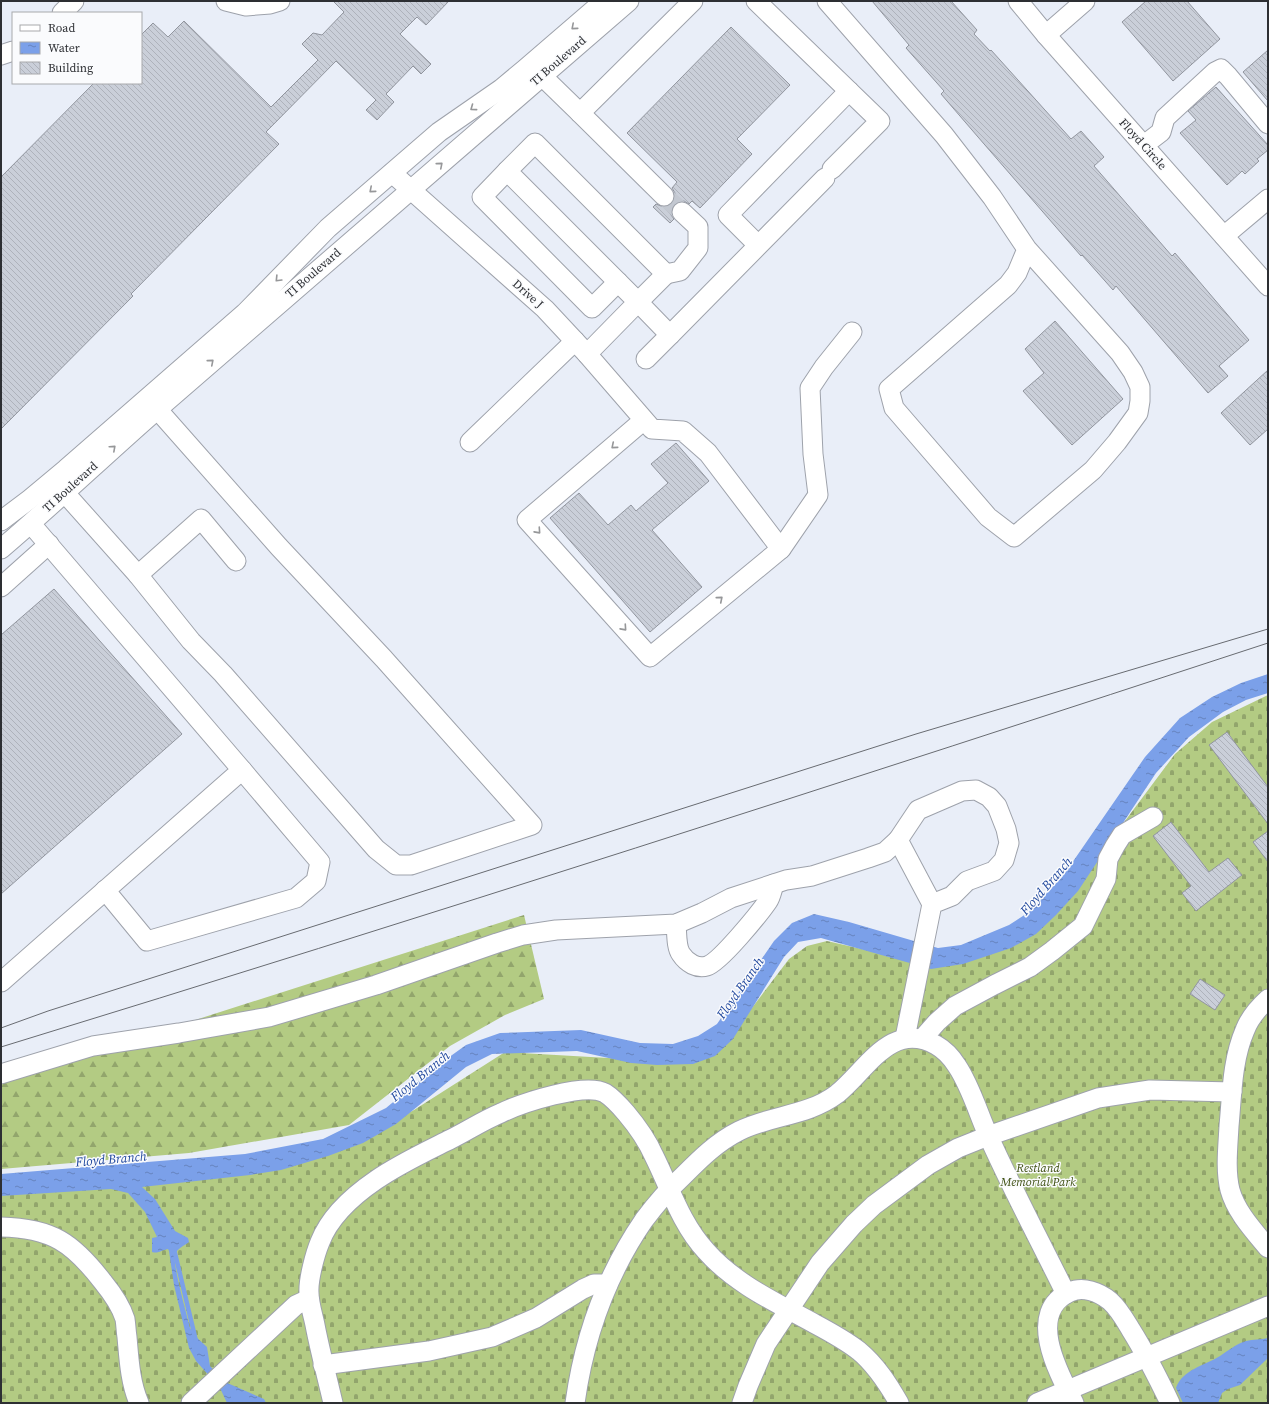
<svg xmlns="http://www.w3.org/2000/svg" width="1269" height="1404" viewBox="0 0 1269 1404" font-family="'Source Serif 4',serif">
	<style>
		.forest { fill: url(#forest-firs) }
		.cemetery { fill: url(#cemetery-stones) }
		.water { fill: url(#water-ripples) }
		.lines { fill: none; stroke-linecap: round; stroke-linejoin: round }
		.stream { stroke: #7ba0e9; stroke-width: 4.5 }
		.building { fill: url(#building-back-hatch); stroke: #91959e }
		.minor-tunnel { stroke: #c3c8d1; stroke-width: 19; stroke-dasharray: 19 10; stroke-linecap: butt }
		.minor-casing { stroke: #9ea2ab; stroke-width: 21 }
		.minor { stroke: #fff; stroke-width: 19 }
		.tram { stroke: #686b71; stroke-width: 1 }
		.oneway { stroke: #969799 }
		.labels { text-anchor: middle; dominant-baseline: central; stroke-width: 3; stroke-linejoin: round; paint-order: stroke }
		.street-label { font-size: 12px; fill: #2d2f33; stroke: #fafbfd }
		.park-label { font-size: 12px; font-style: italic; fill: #405114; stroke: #fafbfd }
		.water-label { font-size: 13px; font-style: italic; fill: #234a9f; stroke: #fafbfd }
	</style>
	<defs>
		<pattern id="forest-firs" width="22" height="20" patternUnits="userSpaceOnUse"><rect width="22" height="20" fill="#b3cb83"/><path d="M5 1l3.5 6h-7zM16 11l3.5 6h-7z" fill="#92a56c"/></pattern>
		<pattern id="cemetery-stones" width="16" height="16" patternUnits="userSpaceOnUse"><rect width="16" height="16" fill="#b3cb83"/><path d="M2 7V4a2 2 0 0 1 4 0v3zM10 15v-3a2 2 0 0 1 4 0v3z" fill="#92a56c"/></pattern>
		<pattern id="water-ripples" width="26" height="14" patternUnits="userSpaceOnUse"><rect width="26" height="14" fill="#7ba0e9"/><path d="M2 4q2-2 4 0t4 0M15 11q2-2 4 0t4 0" fill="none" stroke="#6583bd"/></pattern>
		<pattern id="building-back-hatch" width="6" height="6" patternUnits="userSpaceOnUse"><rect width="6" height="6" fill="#cacfd9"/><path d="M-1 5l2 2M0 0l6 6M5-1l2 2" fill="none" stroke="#aeb2bb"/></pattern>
	</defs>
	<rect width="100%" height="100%" fill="#e9eef8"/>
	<polygon class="forest" points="524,915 544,999 505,1015 450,1046 349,1125 189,1153 1,1169 1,1082"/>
	<polygon class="cemetery" points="1268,695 1268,1403 1,1403 1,1193 337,1148 414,1110 505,1052 678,1062 720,1050 789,959 807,946 827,941 940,967 1066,900 1175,754 1212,722"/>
	<g class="water">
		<path d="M1268,674v19l-22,7 -23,12 -34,25 -33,36 -78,118 -22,24 -20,19 -25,14 -48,16 -32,5 -110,-31 -23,4 -14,15 -51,82 -18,17 -22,8 -36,1 -26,-2 -54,-12 -85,3 -26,13 -70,57 -33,19 -35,13 -47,14 -31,5 -108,12 13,12 20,32 13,7 1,4c-4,3 -12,7 -14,12 -3,9 12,61 15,74l5,8 12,11 3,19 15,16 39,17 2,4h-39l-7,-15 -24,-27 -7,-13 -15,-63 -5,-34 -1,-2c-7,1 -9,5 -16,3v-14l5,-1 -12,-25 -17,-19 -17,-4 -110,7v-22l244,-20 78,-15 63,-31 48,-40 32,-23 34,-12 81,-3 59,13 33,1 25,-8 19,-12 57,-83 18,-18 22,-9 35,8 89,26 23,-3 48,-20 20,-13 34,-36 82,-119 35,-39 32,-21 29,-14z"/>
		<path d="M1268,1338v20l-28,27 -12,4 -6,4 -4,10h-35l-7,-15c7,-19 28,-22 44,-32 9,-6 16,-12 26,-15 7,-2 15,-1 22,-3z"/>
	</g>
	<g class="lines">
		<polyline class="stream" points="174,1249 196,1341"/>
	</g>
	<g class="building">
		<polygon points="333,1 449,1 426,25 417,17 400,34 431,64 421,74 413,66 386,94 394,102 377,120 366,110 376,100 336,61 266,132 279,144 131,294 133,296 1,429 1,177 94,83 141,83 141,35 153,23 168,37 184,21 271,107 318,60 302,44 313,33 322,35 344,12"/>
		<polygon points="872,1 951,1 977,30 974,34 990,51 991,50 1071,139 1081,131 1104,157 1094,166 1172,256 1175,253 1249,340 1219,366 1228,376 1208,393 1116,286 1113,290 1082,255 1081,256 978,137 941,94 944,91 906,48 909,45"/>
		<polygon points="1146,1 1187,1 1220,39 1173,81 1122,22"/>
		<polygon points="731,27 790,85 737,139 752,154 700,208 692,201 689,204 684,201 679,201 674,204 671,210 671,215 674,219 670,223 653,207 656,204 661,206 667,207 672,203 675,198 675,193 672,188 677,182 627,133"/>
		<polygon points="1268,50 1268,101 1243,72"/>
		<polygon points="1216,87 1268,145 1268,150 1257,159 1259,161 1245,174 1242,171 1227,185 1180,133 1196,120 1188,111"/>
		<polygon points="1055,321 1123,399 1072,445 1023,391 1044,373 1025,349"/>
		<polygon points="1268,370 1268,429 1250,445 1221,413"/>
		<polygon points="676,443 709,481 652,530 702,587 650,632 550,518 579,493 608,525 631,505 636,511 668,483 651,464"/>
		<polygon points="54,589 182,734 1,894 1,635"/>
		<polygon points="1227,732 1268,787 1268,824 1209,745"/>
		<polygon points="1171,822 1209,872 1228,858 1242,875 1196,911 1182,893 1191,886 1153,836"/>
		<polygon points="1268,831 1268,862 1253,842"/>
		<polygon points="1200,979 1225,995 1215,1010 1190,994"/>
	</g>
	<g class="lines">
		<polyline class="minor-tunnel" points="664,196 682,212"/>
		<g class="minor-casing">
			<g id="minor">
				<polyline points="226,1 246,6 270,4 280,1"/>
				<polyline points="756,1 880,121 832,169"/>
				<polyline points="827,1 944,135 992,197 1027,249 1017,273 1008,285 889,389 894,408 988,517 1014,537 1093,470 1117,442 1138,413 1140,401 1140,387 1133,372 1120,353 1027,249"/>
				<polyline points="1018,1 1046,35 1268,286"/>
				<polyline points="62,13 74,1"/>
				<polyline points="1046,35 1085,1"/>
				<polyline points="1,55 13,51"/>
				<polyline points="542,76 580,113 693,1"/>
				<polyline points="580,113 664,196"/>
				<polyline points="1144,145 1161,132 1165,118 1215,72 1221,69 1228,76 1268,124"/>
				<polyline points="507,171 482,197 592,308 618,282"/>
				<polyline points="392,173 545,309 587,354 652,429 683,431 708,453 781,549 650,657 527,520 644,420"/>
				<polyline points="1224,236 1268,199"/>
				<polyline points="758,245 728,215 849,91"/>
				<polyline points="666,274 680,271 698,248 698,227 682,212"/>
				<polyline points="587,354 638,302 507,171 535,143 666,274 638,302 670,335 825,178"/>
				<polyline points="646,359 670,335"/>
				<polyline points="470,442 575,341"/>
				<polyline points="64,492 138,575 201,519 236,561"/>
				<polyline points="1,521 30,499 66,469 245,313 328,228 439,132 501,89 525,69 604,1"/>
				<path d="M1,549c54,-46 105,-95 159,-142 155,-136 312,-271 469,-406"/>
				<polyline points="781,549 818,495 813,454 810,388 824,367 852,332"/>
				<polyline points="138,575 191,641 223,674 376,849 396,865 411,865 532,825 384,659 279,547 157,409"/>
				<polyline points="1,587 49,544"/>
				<polyline points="105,890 147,941 296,898 316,881 320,862 242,770"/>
				<path d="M676,924c1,9 0,23 5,30 6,9 16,15 26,12 13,-4 52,-52 61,-65 3,-4 4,-11 6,-17"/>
				<polyline points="1,982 242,770 31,524"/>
				<path d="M1268,999c-10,9 -18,18 -23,31 -13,30 -13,64 -16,96 -1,20 -4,44 1,64 6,22 24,41 38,58"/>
				<polyline points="905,1038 932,904 952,896 967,881 994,871 1004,860 1009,843 1006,829 997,806 989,797 976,790 962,791 918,810 898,840 932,904"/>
				<polyline points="922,1039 937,1022 955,1006 994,985 1030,967 1052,951 1083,926 1106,879 1108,859 1115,846 1122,835 1153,817"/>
				<polyline points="1,1074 93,1046 179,1033 269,1017 376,985 497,943 523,935 556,930 676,924 702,913 731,898 786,880 812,876 868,858 885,852 898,840"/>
				<path d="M1,1227c51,1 72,16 102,55 9,11 18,24 22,37 1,6 1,12 2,18 2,22 3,45 12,66"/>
				<polyline points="323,1365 429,1351 492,1337 536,1318 583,1289 594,1284 608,1284"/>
				<polyline points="191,1403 296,1305 309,1299"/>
				<path d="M333,1403c-6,-26 -13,-52 -18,-78 -2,-10 -6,-22 -6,-32 -1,-13 6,-39 11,-51 10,-26 34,-47 56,-62 23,-16 49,-28 75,-41 16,-8 33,-19 50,-26 21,-10 84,-31 104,-20 8,5 15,13 21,20 11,13 21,27 28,43 16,32 27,68 52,95 29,33 71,52 109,73 15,8 30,16 44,27 17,14 29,33 40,52"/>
				<path d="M575,1403c9,-65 32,-129 69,-183 12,-16 25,-31 39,-44 17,-17 34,-34 56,-45 32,-16 69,-15 98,-37 30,-24 54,-74 99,-49 9,5 16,13 21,21 14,21 21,47 31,69 24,54 52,106 78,159"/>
				<polyline points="742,1403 748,1386 766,1344 820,1263 854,1224 874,1205 928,1165 958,1148 988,1136 1098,1098 1150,1090 1232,1092"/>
				<polyline points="1037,1403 1268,1306"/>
				<path d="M1074,1403c-15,-29 -49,-91 -4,-111 13,-6 29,0 40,9 9,8 15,19 21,29 15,24 27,48 39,73"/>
			</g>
		</g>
		<use href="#minor" class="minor"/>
		<g class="tram">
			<polyline points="1,1028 48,1011 916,734 1268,629"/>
			<path d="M1,1047c424,-130 846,-266 1267,-404"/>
		</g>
	</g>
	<defs><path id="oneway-chevron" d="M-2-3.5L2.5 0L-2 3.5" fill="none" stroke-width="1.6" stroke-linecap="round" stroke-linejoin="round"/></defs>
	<g class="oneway">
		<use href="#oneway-chevron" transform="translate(574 27) rotate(139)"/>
		<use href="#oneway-chevron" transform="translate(473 108) rotate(144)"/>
		<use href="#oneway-chevron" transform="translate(440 165) rotate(-41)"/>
		<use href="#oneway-chevron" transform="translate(372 190) rotate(139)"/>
		<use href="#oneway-chevron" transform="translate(278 279) rotate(134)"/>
		<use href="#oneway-chevron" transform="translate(211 362) rotate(-41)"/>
		<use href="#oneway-chevron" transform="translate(614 446) rotate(140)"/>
		<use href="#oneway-chevron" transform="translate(113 448) rotate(-42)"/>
		<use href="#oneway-chevron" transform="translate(538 531) rotate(48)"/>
		<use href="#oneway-chevron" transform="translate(720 599) rotate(-40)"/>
		<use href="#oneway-chevron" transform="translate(624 628) rotate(48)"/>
	</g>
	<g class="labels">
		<g class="street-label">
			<text transform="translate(558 61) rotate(-41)">TI Boulevard</text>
			<text transform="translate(1143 144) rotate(48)">Floyd Circle</text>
			<text transform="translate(313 273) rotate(-41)">TI Boulevard</text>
			<text transform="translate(528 294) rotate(42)">Drive J</text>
			<text transform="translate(70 487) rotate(-42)">TI Boulevard</text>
		</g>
		<g class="park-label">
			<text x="1038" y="1168">Restland<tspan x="1038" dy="14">Memorial Park</tspan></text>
		</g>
		<g class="water-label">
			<text transform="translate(1046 886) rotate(-49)">Floyd Branch</text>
			<text transform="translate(740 988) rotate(-55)">Floyd Branch</text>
			<text transform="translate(420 1076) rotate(-39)">Floyd Branch</text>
			<text transform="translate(111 1159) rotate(-5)">Floyd Branch</text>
		</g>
	</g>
	<rect width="1269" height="1404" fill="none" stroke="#2d2f33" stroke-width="4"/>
	<rect x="12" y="12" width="130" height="72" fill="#fafbfd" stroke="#a8a9ac"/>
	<rect x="20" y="25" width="20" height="6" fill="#ffffff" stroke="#a8a9ac"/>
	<text x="48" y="32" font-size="12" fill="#2d2f33">Road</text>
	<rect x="20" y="42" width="20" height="12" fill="url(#water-ripples)" stroke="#a8a9ac"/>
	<text x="48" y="52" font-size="12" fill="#2d2f33">Water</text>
	<rect x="20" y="62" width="20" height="12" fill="url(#building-back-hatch)" stroke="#a8a9ac"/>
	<text x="48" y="72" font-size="12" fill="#2d2f33">Building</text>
</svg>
